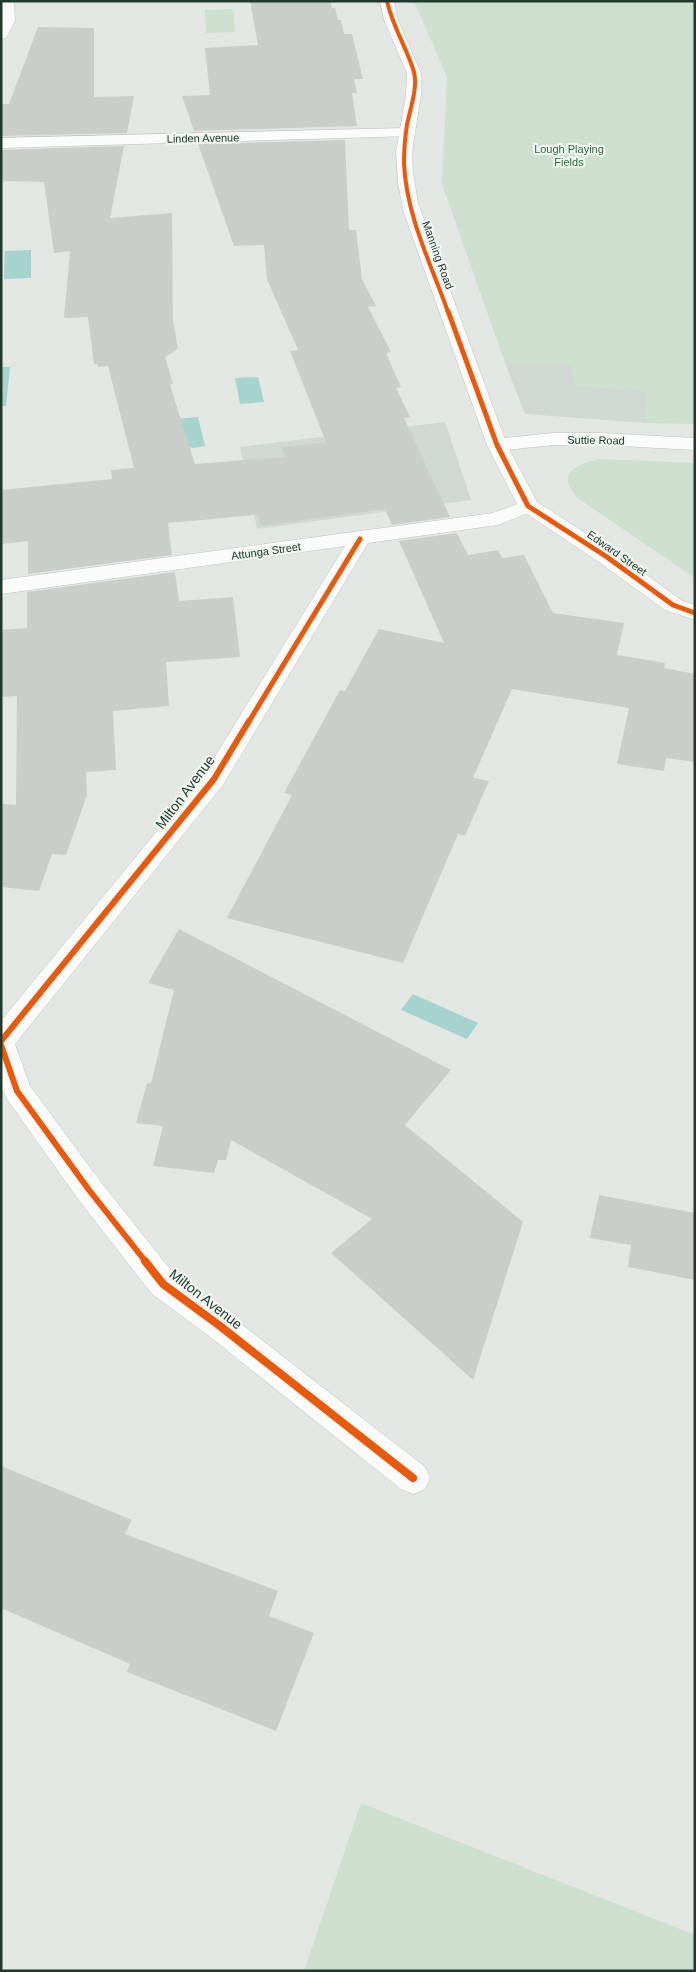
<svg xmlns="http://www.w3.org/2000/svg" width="696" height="1972" viewBox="0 0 696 1972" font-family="Helvetica,sans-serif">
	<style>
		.built { fill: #d0d8d3 }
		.green { fill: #cddfce }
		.water { fill: #a6d3ce }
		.building { fill: #cacecb }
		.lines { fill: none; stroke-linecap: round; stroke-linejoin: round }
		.minor-casing { stroke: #bfc4c1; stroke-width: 1 }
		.tertiary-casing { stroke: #bfc4c1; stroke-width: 1 }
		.minor { fill: #fbfbfb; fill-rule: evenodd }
		.tertiary { fill: #fbfbfb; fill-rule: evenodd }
		.cycleway-far3-casing { stroke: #f0f6f2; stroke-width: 5.5 }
		.cycleway-far2-casing { stroke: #f0f6f2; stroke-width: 8 }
		.cycleway-far1-casing { stroke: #f0f6f2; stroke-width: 9 }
		.cycleway-casing { stroke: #f0f6f2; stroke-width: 11 }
		.cycleway-far3 { stroke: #e8590c; stroke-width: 4 }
		.cycleway-far2 { stroke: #e8590c; stroke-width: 5 }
		.cycleway-far1 { stroke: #e8590c; stroke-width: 6 }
		.cycleway { stroke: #e8590c; stroke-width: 8 }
		.labels { text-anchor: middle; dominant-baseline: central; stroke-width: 4.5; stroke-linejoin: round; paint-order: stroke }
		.far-street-label { font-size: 11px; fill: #22382d; stroke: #f0f6f2 }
		.far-park-label { font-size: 11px; fill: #316b39; stroke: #f0f6f2 }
		.street-label { font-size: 14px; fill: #22382d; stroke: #f0f6f2 }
	</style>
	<rect width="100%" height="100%" fill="#e2e7e4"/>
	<g class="built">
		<polygon points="505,363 572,363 574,385 647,391 645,423 525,414"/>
		<polygon points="445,422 471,500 257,529 240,447"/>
	</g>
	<g class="green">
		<polygon points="414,1 695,1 695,424 645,423 647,391 574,385 571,363 505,363 442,184 447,77"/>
		<polygon points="233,9 235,32 206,33 205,10"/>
		<path d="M599,459l96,4v115l-116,-79c-25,-25 -4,-34 20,-40z"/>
		<polygon points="361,1803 695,1935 695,1971 304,1971"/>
	</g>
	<g class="water">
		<polygon points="31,250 31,278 4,279 5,251"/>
		<polygon points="1,367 10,367 6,406 1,406"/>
		<polygon points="258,377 264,402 240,404 235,378"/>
		<polygon points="198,417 205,446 194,448 180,446 174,419"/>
		<polygon points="413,994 478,1023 467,1039 401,1010"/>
	</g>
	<g class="building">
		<polygon points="250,1 330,1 332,8 335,8 338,20 341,20 344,34 352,34 363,79 354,79 357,93 352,93 357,126 194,131 182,96 210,95 205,48 258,45"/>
		<polygon points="38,27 94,28 94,97 134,96 127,133 1,136 1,104 9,104"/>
		<polygon points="345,140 349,230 356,230 362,279 376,306 368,307 391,352 386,353 401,387 396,388 410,417 404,418 450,517 392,525 385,509 261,526 257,515 168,523 172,555 28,574 28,541 1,544 1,490 112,479 111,470 134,468 108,366 98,367 97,364 94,364 88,317 64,318 70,251 54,253 44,182 1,181 1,150 124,146 110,218 172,213 173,321 178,349 165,357 173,384 170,385 195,464 285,457 282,447 326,442 290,351 298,350 267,279 264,245 234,246 198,144"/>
		<polygon points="457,533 468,555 498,550 502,558 524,555 553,613 624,623 617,655 665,663 664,668 695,674 695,762 666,758 664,771 617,764 629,708 512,689 473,778 489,781 465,836 458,834 403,963 227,918 292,795 284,793 340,690 345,691 379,629 444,643 399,541"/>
		<polygon points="175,572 179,601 233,597 240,657 166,662 169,706 113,711 116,770 86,772 87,795 66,855 52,854 39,891 1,887 1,804 16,805 17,696 1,697 1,630 27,628 27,592"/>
		<polygon points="179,929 451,1070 405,1125 523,1222 473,1380 331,1253 372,1219 231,1140 226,1160 218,1160 214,1173 153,1166 163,1126 136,1123 147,1083 151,1083 174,990 148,983"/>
		<polygon points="599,1195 695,1213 695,1280 628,1267 631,1245 590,1238"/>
		<polygon points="1,1466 132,1520 125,1534 278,1591 269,1616 314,1633 276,1731 127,1672 130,1664 1,1608"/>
	</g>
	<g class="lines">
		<g class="minor-casing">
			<g id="minor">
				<polygon points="1,1 14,1 15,21 6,38 1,39"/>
				<polygon points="406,128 412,130 414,133 412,136 1,148 1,138"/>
				<polygon points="553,433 602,433 695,438 695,450 602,445 553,445 497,451 490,449 487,445 490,441 497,439"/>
				<polygon points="528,500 535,502 538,506 535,510 498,525 368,543 223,785 15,1044 30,1086 100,1181 174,1274 231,1316 425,1467 430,1478 425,1489 413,1494 401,1489 209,1336 152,1294 78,1199 7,1099 1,1087 1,1021 205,773 345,546 1,594 1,580 493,513"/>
			</g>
		</g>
		<g class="tertiary-casing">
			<polygon id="tertiary" points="380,1 394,1 398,20 421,73 421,95 412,152 413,173 418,203 507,445 537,502 615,552 681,600 695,605 695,620 665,610 599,562 521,510 518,506 487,445 404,213 398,183 396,152 406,95 407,73 384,20"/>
		</g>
		<use href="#minor" class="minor"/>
		<use href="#tertiary" class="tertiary"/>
		<g class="cycleway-far3-casing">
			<path id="cycleway-far3" d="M387,1c6,27 20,47 27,71 4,16 -4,37 -7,53 -2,12 -3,25 -3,38 2,52 27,101 44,149"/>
		</g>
		<g class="cycleway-far2-casing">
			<g id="cycleway-far2">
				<polyline points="448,311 497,445 528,506 607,557 673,605 695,613"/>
				<polyline points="248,723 360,539"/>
			</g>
		</g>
		<g class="cycleway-far1-casing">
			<g id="cycleway-far1">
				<polyline points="1,1041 214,779 249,721"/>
				<polyline points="1,1045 17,1091 89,1190 146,1262"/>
			</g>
		</g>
		<g class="cycleway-casing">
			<polyline id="cycleway" points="145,1261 163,1284 220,1326 413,1478"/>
		</g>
		<use href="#cycleway-far3" class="cycleway-far3"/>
		<use href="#cycleway-far2" class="cycleway-far2"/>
		<use href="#cycleway-far1" class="cycleway-far1"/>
		<use href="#cycleway" class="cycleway"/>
	</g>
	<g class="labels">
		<g class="far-street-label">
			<text transform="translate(203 138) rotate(-1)">Linden Avenue</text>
			<text transform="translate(438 255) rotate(70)">Manning Road</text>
			<text transform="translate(596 440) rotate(1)">Suttie Road</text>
			<text transform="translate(266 551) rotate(-8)">Attunga Street</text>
			<text transform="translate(617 553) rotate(35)">Edward Street</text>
		</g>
		<g class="far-park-label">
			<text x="569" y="149">Lough Playing<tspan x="569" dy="13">Fields</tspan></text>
		</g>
		<g class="street-label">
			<text transform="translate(185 792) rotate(-53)">Milton Avenue</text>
			<text transform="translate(206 1299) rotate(38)">Milton Avenue</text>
		</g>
	</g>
	<rect width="696" height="1972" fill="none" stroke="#22382d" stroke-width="5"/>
</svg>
